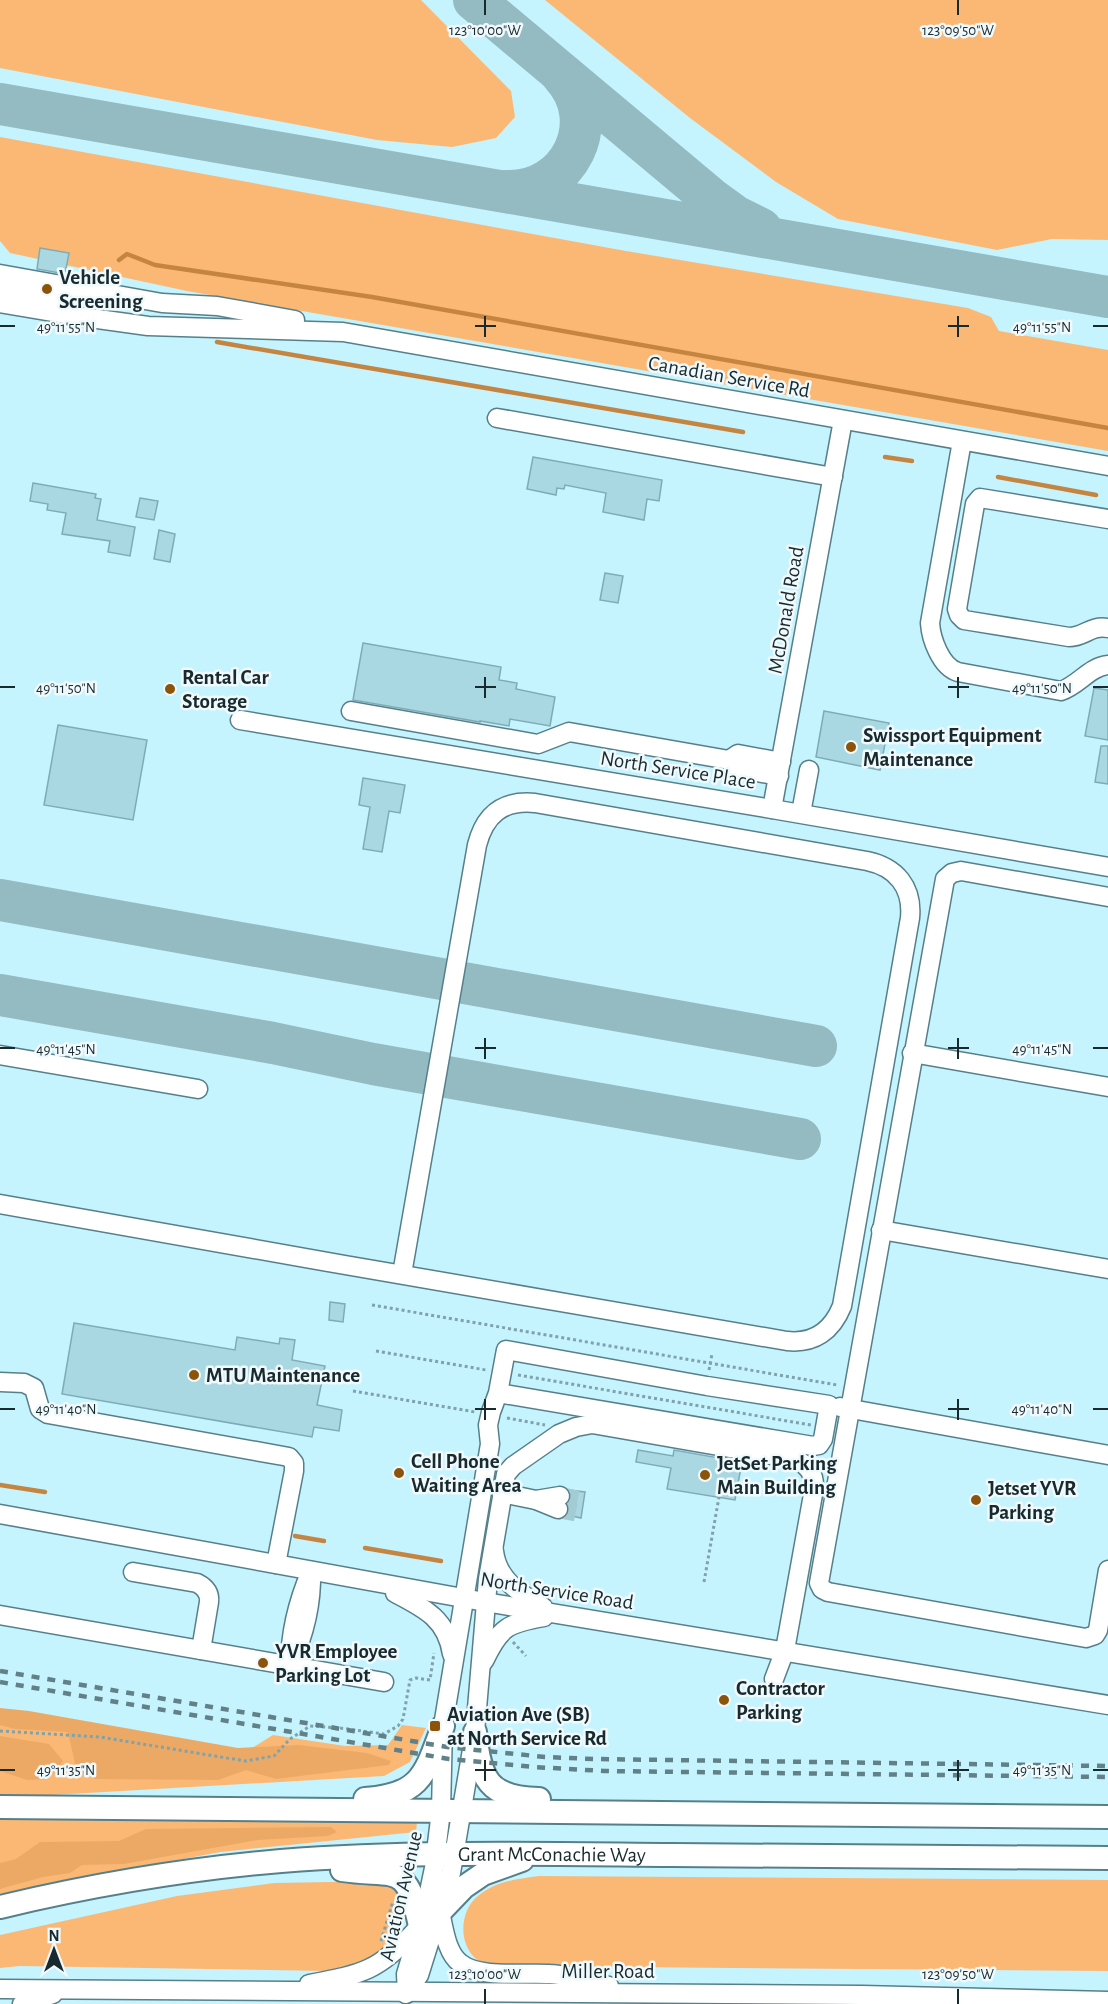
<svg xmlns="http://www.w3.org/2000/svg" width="1108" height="2004" viewBox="0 0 1108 2004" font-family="'Alegreya Sans',sans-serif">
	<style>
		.green { fill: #fbb875 }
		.forest { fill: #eca965 }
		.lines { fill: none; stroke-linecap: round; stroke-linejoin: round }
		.stream { stroke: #c58540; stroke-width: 4.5 }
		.taxiway { stroke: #94bac2; stroke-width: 42 }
		.building { fill: #aad8e2; stroke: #7fabb6; stroke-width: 1.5 }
		.minor-tunnel { stroke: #a2cbd4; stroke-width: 18; stroke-dasharray: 18 9; stroke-linecap: butt }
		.minor-casing { stroke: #55808a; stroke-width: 21 }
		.major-casing { stroke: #55808a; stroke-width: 26 }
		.path { stroke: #80a2ab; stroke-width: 3; stroke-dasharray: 3 3; stroke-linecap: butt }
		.minor { stroke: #fff; stroke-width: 18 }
		.major { stroke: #fff; stroke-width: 22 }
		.rail { stroke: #628087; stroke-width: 4.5; stroke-dasharray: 8 8; stroke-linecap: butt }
		.ticks { fill: none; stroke: #182a2e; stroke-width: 2 }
		.poi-dot { fill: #8c540a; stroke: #f0f9fb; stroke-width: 2 }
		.labels { text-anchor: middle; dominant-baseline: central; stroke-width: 5; stroke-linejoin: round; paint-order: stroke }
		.poi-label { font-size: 21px; font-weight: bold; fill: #182a2e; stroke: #f0f9fb; text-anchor: start }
		.street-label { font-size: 21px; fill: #182a2e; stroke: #f0f9fb }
		.ticks-label { font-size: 15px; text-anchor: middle; fill: #182a2e; stroke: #f0f9fb; stroke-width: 5; stroke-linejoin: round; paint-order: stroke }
	</style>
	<rect width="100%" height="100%" fill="#c5f3fe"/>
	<g class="green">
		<polygon points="0,0 421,0 511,91 515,117 496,138 452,147 377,140 0,68"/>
		<polygon points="545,0 1108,0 1108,240 1052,239 997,250 838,219 776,182 690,118"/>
		<polygon points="0,137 626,251 968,308 991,317 999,331 1108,350 1108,451 187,291 10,253 0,241"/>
		<polygon points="0,1714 244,1753 273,1735 345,1746 388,1745 402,1725 426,1728 410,1762 384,1776 0,1798"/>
		<polygon points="0,1818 417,1822 416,1832 220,1852 0,1894"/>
		<path d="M539,1876l569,4v91l-612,-5c-6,-2 -17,-4 -21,-8 -17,-16 -15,-48 3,-62 18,-15 39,-17 61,-20z"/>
		<path d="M330,1882c15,0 52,-3 64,6 3,2 5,9 7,12 17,26 -22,55 -42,65 -9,5 -22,5 -32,6l-307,-5 -20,2v-33l177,-39 97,-13z"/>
	</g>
	<g class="forest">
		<polygon points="0,1708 29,1711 238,1748 299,1745 367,1753 391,1761 389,1765 276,1779 246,1770 218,1780 95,1779 77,1773 68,1732 15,1729 0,1725"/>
		<polygon points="0,1736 49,1744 63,1761 49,1779 27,1780 0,1771"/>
		<polygon points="331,1827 337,1832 328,1836 258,1840 124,1864 82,1865 70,1873 43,1877 0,1889 0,1863 16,1859 40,1842 119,1841 146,1829"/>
	</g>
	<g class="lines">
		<g class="stream">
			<polyline points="119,260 127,254 155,265 372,297 1108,428"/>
			<polyline points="217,342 743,432"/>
			<polyline points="885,457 912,461"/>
			<polyline points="998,477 1096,495"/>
			<polyline points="0,1485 45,1492"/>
			<polyline points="295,1536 324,1541"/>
			<polyline points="365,1548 441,1561"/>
		</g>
		<g class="taxiway">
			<polyline points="474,0 713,200 735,216 761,229"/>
			<polyline points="0,104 1108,297"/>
			<path d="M507,191c62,2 98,-69 55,-116"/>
			<polyline points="0,900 816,1046"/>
			<polyline points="0,995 273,1043 373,1064 800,1139"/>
		</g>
	</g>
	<g class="building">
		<polygon points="40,248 69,253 65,274 37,269"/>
		<polygon points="533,457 662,480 659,501 647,499 644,520 603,512 606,493 565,485 564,489 557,488 556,495 527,489"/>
		<polygon points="33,483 96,494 95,498 101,499 97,520 135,527 130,556 108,552 110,541 62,534 66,513 47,510 48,504 30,501"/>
		<polygon points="140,498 158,501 154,520 136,517"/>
		<polygon points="159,530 175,534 170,562 154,559"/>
		<polygon points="605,573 623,576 618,603 600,600"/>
		<polygon points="363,643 501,667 499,680 517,683 516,689 555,697 550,726 510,719 509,726 480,721 480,722 353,700"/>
		<polygon points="1094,688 1108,690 1108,740 1085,736"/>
		<polygon points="824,711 889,723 880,770 816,757"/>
		<polygon points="58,725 147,740 133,820 44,805"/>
		<polygon points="1101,746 1108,746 1108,784 1095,782"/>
		<polygon points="363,778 405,785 400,813 389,811 382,852 363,849 370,807 359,805"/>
		<polygon points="330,1302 345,1304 343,1322 329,1320"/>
		<polygon points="74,1323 235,1350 237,1337 279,1344 280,1338 295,1340 292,1360 325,1366 317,1405 342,1410 339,1431 314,1427 312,1437 62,1394"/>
		<polygon points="638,1450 673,1456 674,1450 742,1462 735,1500 667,1489 671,1468 636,1462"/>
		<polygon points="569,1490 585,1492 581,1518 567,1515 571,1495"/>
	</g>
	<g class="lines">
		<g class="minor-tunnel">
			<polyline points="560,1496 585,1501"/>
			<polyline points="558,1509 583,1514"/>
		</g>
		<g class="minor-casing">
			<g id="minor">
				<polyline points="0,274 162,303 217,306 295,320"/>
				<polyline points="0,287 56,297"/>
				<polyline points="0,303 76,316 148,326 343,332 1108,466"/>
				<polyline points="497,418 833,477"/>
				<path d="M962,441l-32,182c1,16 11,44 28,49l103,19c18,-6 28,-24 47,-26"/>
				<path d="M1108,519l-128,-21 -5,6 -18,105 2,6 5,5 105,17c16,0 21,-12 39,-9"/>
				<polyline points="351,711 538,744 569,732 729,760"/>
				<polyline points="240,720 772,809 1108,867"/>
				<polyline points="779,776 735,768 729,760 738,754 781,762"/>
				<polyline points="772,809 843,420"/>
				<polyline points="801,813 809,770"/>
				<polyline points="1108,897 961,871 952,873 945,879 819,1583 822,1589 828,1592 1086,1638 1095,1635 1098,1630 1108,1570"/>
				<polyline points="912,1053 1108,1087"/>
				<polyline points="0,1055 198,1089"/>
				<path d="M0,1204l345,61c147,25 295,51 442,76 27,3 45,-10 55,-35l68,-388c3,-31 -14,-51 -43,-57l-332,-58c-32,-3 -50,11 -58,42l-75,429"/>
				<polyline points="881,1230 1108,1269"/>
				<polyline points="0,1382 24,1383 34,1388 40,1409 48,1414 289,1457 294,1463 294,1471 276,1564"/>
				<polyline points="840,1407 1108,1455"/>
				<polyline points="502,1493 536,1500 558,1509"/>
				<polyline points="536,1500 560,1496"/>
				<polyline points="0,1514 485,1602 1108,1705"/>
				<path d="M494,1551c3,28 26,43 49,56"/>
				<path d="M311,1571c1,33 -7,65 -21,95 0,-32 8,-65 21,-95z"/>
				<path d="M133,1572l64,11c8,4 13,10 12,19l-8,48"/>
				<path d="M395,1593c29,15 52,26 57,61"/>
				<polyline points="0,1615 384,1682"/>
				<path d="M484,1661c16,-34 24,-38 60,-44"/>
				<path d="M440,1912c4,16 6,40 20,51 19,16 66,9 90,11 20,1 40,8 59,12"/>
				<path d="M309,1984c54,-10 70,-13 108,-55"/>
				<polyline points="0,1989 862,1995 1108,2001"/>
				<polyline points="407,1993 406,1974 425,1911 434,1868 441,1811 443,1726 490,1444 488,1425 491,1412 498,1393 506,1350 707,1386 829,1405 823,1439 819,1445 813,1446 498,1393"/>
				<path d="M406,1994l13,-19 32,-102 24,-141 13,-153 18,-105 7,-8 46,-32 17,-7 16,-3 202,35c14,5 21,15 20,30l-29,161 -11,29"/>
				<polyline points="22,2004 53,1994"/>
			</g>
		</g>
		<g class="major-casing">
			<g id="major">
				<path d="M475,1732c5,47 13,66 64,67"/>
				<path d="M365,1799c57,-4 60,-25 78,-73"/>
				<polyline points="0,1807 1108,1817"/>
				<path d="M342,1870c54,8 64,-10 78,56"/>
				<path id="s1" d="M0,1907c92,-22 187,-38 281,-46 130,-10 261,-7 391,-6 145,1 291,2 436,3"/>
				<polyline points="440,1912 464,1887 483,1874 522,1860"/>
			</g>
		</g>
		<g class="path">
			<polyline points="372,1305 837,1385"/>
			<polyline points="376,1351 486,1370"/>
			<polyline points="709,1370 712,1354"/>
			<polyline points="518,1375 811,1425"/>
			<polyline points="353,1391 475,1412"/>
			<polyline points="507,1418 545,1425"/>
			<polyline points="704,1582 719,1497"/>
			<polyline points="513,1642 526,1656"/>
			<polyline points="0,1731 100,1737 245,1761 274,1756 290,1739 310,1726 340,1728 384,1734 398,1726 403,1719 410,1680 416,1678 430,1680 434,1653"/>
			<polyline points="381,1941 393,1901"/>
		</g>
		<use href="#minor" class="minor"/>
		<use href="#major" class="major"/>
		<g class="rail">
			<polyline points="0,1671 447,1747 545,1757 594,1759 1108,1766"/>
			<polyline points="0,1682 449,1759 534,1767 604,1771 1108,1777"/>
		</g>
	</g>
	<path class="ticks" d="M485,0v15M958,0v15M485,316v21M958,316v21M0,326h15M475,326h21M948,326h21M1093,326h15M485,677v21M958,677v21M0,687h15M475,687h21M948,687h21M1093,687h15M485,1038v21M958,1038v21M0,1048h15M475,1048h21M948,1048h21M1093,1048h15M485,1399v21M958,1399v21M0,1409h15M475,1409h21M948,1409h21M1093,1409h15M485,1760v21M958,1760v21M0,1770h15M475,1770h21M948,1770h21M1093,1770h15M485,1989v15M958,1989v15"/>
	<g class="poi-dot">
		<circle cx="47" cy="289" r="6"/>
		<circle cx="170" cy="689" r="6"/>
		<circle cx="851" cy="747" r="6"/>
		<circle cx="194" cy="1375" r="6"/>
		<circle cx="399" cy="1473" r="6"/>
		<circle cx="705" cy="1475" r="6"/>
		<circle cx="976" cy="1500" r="6"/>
		<circle cx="263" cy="1663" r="6"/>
		<circle cx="724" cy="1700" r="6"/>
		<rect x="429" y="1720" width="12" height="12" rx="3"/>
	</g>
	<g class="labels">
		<g class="poi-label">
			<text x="59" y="277">Vehicle<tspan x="59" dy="24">Screening</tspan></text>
			<text x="182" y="677">Rental Car<tspan x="182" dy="24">Storage</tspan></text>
			<text x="863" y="735">Swissport Equipment<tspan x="863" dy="24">Maintenance</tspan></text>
			<text x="206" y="1375">MTU Maintenance</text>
			<text x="411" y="1461">Cell Phone<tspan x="411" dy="24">Waiting Area</tspan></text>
			<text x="717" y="1463">JetSet Parking<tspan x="717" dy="24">Main Building</tspan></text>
			<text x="988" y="1488">Jetset YVR<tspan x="988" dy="24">Parking</tspan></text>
			<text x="275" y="1651">YVR Employee<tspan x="275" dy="24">Parking Lot</tspan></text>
			<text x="736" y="1688">Contractor<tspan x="736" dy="24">Parking</tspan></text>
			<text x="447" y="1714">Aviation Ave (SB)<tspan x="447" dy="24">at North Service Rd</tspan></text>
		</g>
		<g class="street-label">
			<text transform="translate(729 377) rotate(10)">Canadian Service Rd</text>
			<text transform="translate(786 610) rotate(-80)">McDonald Road</text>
			<text transform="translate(678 770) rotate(9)">North Service Place</text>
			<text transform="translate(557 1591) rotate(9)">North Service Road</text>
			<text stroke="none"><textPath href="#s1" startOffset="556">Grant McConachie Way</textPath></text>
			<text transform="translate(401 1896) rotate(-77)">Aviation Avenue</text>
			<text x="608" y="1971">Miller Road</text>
		</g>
	</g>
	<g class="ticks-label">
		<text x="485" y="35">123°10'00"W</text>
		<text x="958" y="35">123°09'50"W</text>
		<text x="66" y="332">49°11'55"N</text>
		<text x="1042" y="332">49°11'55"N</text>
		<text x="66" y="693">49°11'50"N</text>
		<text x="1042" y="693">49°11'50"N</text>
		<text x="66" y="1054">49°11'45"N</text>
		<text x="1042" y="1054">49°11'45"N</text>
		<text x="66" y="1414">49°11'40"N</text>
		<text x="1042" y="1414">49°11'40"N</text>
		<text x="66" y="1775">49°11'35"N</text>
		<text x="1042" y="1775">49°11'35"N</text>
		<text x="485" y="1979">123°10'00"W</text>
		<text x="958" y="1979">123°09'50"W</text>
	</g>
	<g transform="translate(54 1950)" stroke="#f0f9fb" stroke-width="4.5" paint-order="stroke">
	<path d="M0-4.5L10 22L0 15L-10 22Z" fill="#182a2e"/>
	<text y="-9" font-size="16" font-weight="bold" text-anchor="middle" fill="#182a2e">N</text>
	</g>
</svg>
